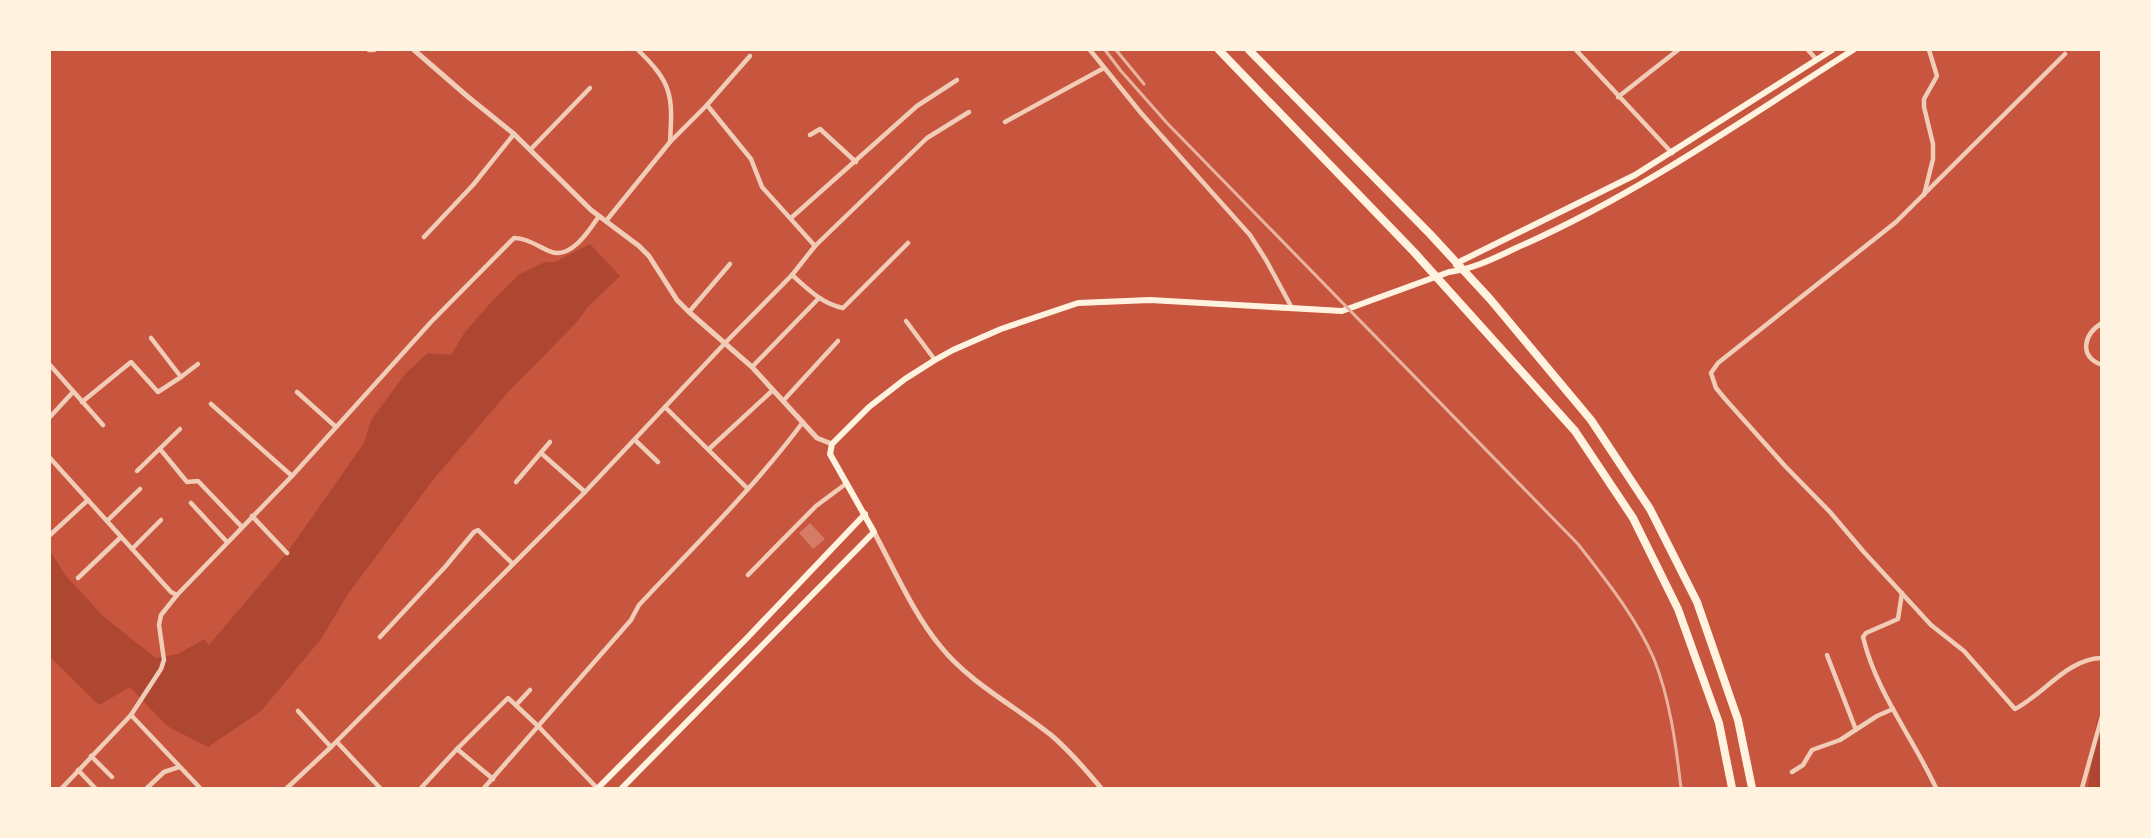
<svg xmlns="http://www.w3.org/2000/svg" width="2151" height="838" viewBox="0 0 2151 838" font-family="'PT Sans',sans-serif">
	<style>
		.green { fill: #ae4732 }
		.building { fill: #d67c66 }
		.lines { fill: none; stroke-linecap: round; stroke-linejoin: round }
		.minor { stroke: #f1ccb7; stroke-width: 4.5 }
		.tertiary { stroke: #f1ccb7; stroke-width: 5 }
		.secondary { stroke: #fff3e0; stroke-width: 6 }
		.motorway { stroke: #fff3e0; stroke-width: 8 }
		.rail { stroke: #e9b49f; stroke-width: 3 }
	</style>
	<rect width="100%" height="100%" fill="#c8553d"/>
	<g class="green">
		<polygon points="590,244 620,276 587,308 577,322 509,391 433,480 348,594 321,639 261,711 208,747 167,726 130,687 99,705 50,657 50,551 66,576 104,617 156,658 178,654 204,639 209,645 287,553 364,443 371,420 406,373 428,353 451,355 465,332 494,299 520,274 545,262 555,262"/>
		<polygon points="2101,710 2101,788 2088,788 2096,725"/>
	</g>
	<polygon class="building" points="810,523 825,539 813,549 799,533"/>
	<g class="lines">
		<g class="minor">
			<polyline points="369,50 374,50"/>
			<path d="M638,50c34,33 35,45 32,92"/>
			<polyline points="1090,50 1141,113 1250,235 1266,260 1292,308"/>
			<polyline points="1576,50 1672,153"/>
			<polyline points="1808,50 1816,59"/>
			<path d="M2065,54l-169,168 -178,141 -7,10 5,15 10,12 59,66 45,46 33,39 68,74 33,26 51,58c28,-14 53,-51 87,-51"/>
			<polyline points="1618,97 1678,50"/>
			<polyline points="707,105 751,159 762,187 815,246"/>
			<polyline points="1005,122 1104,68"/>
			<polyline points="810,135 820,129 856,162"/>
			<polyline points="531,149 590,88"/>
			<polyline points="1924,195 1933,159 1933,144 1924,107 1924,99 1937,76 1929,50"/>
			<polyline points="791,218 917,106 957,80"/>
			<polyline points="606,221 670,142 707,105 750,56"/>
			<polyline points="424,237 473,185 514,134"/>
			<path d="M792,275c16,14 30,29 51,33l65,-65"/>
			<polyline points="689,312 730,264"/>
			<polyline points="906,321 935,360"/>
			<path d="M2102,323c-18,11 -24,33 0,42"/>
			<polyline points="50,365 103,425"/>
			<polyline points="752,367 819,298"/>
			<polyline points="181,377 198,364"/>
			<polyline points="297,392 336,427"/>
			<polyline points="783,401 838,341"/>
			<polyline points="82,402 131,362 158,392 181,377 151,338"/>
			<polyline points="211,404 292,476"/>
			<polyline points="665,407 747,488"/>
			<polyline points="50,417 73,392"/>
			<polyline points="635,440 658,462"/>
			<polyline points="160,449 187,482 198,481 242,527"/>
			<polyline points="709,449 773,390"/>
			<polyline points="541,453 585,492"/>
			<polyline points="50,458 171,592 177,595"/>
			<polyline points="137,471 180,429"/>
			<polyline points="516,482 550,442"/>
			<polyline points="191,503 227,542"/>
			<polyline points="252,516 287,553"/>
			<polyline points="107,521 140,489"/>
			<polyline points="50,535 88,500"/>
			<polyline points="132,549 161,520"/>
			<polyline points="748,575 816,506 847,483"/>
			<polyline points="78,578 121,537"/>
			<path d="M1902,593l-4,26 -32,14 -3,4c13,55 50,101 73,151"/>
			<polyline points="380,637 445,567 474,532 478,530 480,532 512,563"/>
			<polyline points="1827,655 1856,730"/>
			<polyline points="516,705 530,690"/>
			<polyline points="298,711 331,747"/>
			<polyline points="131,715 200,788"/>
			<polyline points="337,742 380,788"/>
			<polyline points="457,749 493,779"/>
			<polyline points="91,756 112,777"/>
			<polyline points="78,770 95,788"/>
			<polyline points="1792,772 1803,765 1812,750 1840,740 1877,716 1893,709"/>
			<path d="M62,788l69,-73 30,-46 3,-9 -5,-35 2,-10 16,-20 115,-119 139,-154 83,-84c13,0 23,8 35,13 21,10 40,-20 50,-35"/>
			<polyline points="147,788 164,772 179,767"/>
			<polyline points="287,788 331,747 585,492 726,342 792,275 815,246 927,138 969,112"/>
			<polyline points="421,788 457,749 508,698 538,726 597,788"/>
			<path d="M484,788l147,-168 8,-15c55,-59 116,-118 164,-183"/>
			<polyline points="2082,788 2102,716"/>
		</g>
		<g class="tertiary">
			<polyline points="414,50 467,96 514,134 591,210 639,246 649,256 677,300 689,312 752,367 817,438 832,444"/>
			<path d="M874,532c20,37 40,83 67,115 29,36 74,59 110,88 19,16 35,35 50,53"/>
		</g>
		<g class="secondary">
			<polyline points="1456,265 1461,261 1635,175 1832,50"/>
			<polyline points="598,788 747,638 865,514"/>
			<path d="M622,788l252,-256 -44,-78 2,-10 37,-37 36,-28 30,-19 18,-10 48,-21 77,-26 72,-3 192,11 107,-39c27,-3 51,-17 76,-28 116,-52 221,-126 328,-194"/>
		</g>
		<g class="motorway">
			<polyline points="1219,50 1414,252 1575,431 1633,518 1678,609 1719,723 1732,788"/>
			<polyline points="1249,50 1430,234 1490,299 1591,420 1650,509 1697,602 1738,720 1752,788"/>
		</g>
		<g class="rail">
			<path d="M1105,50l16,21 46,52 411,421c28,36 58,73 76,115 16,40 22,86 27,129"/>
			<polyline points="1116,50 1144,84"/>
		</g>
	</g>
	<rect width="2151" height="838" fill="none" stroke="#fff3e0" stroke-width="102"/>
</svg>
